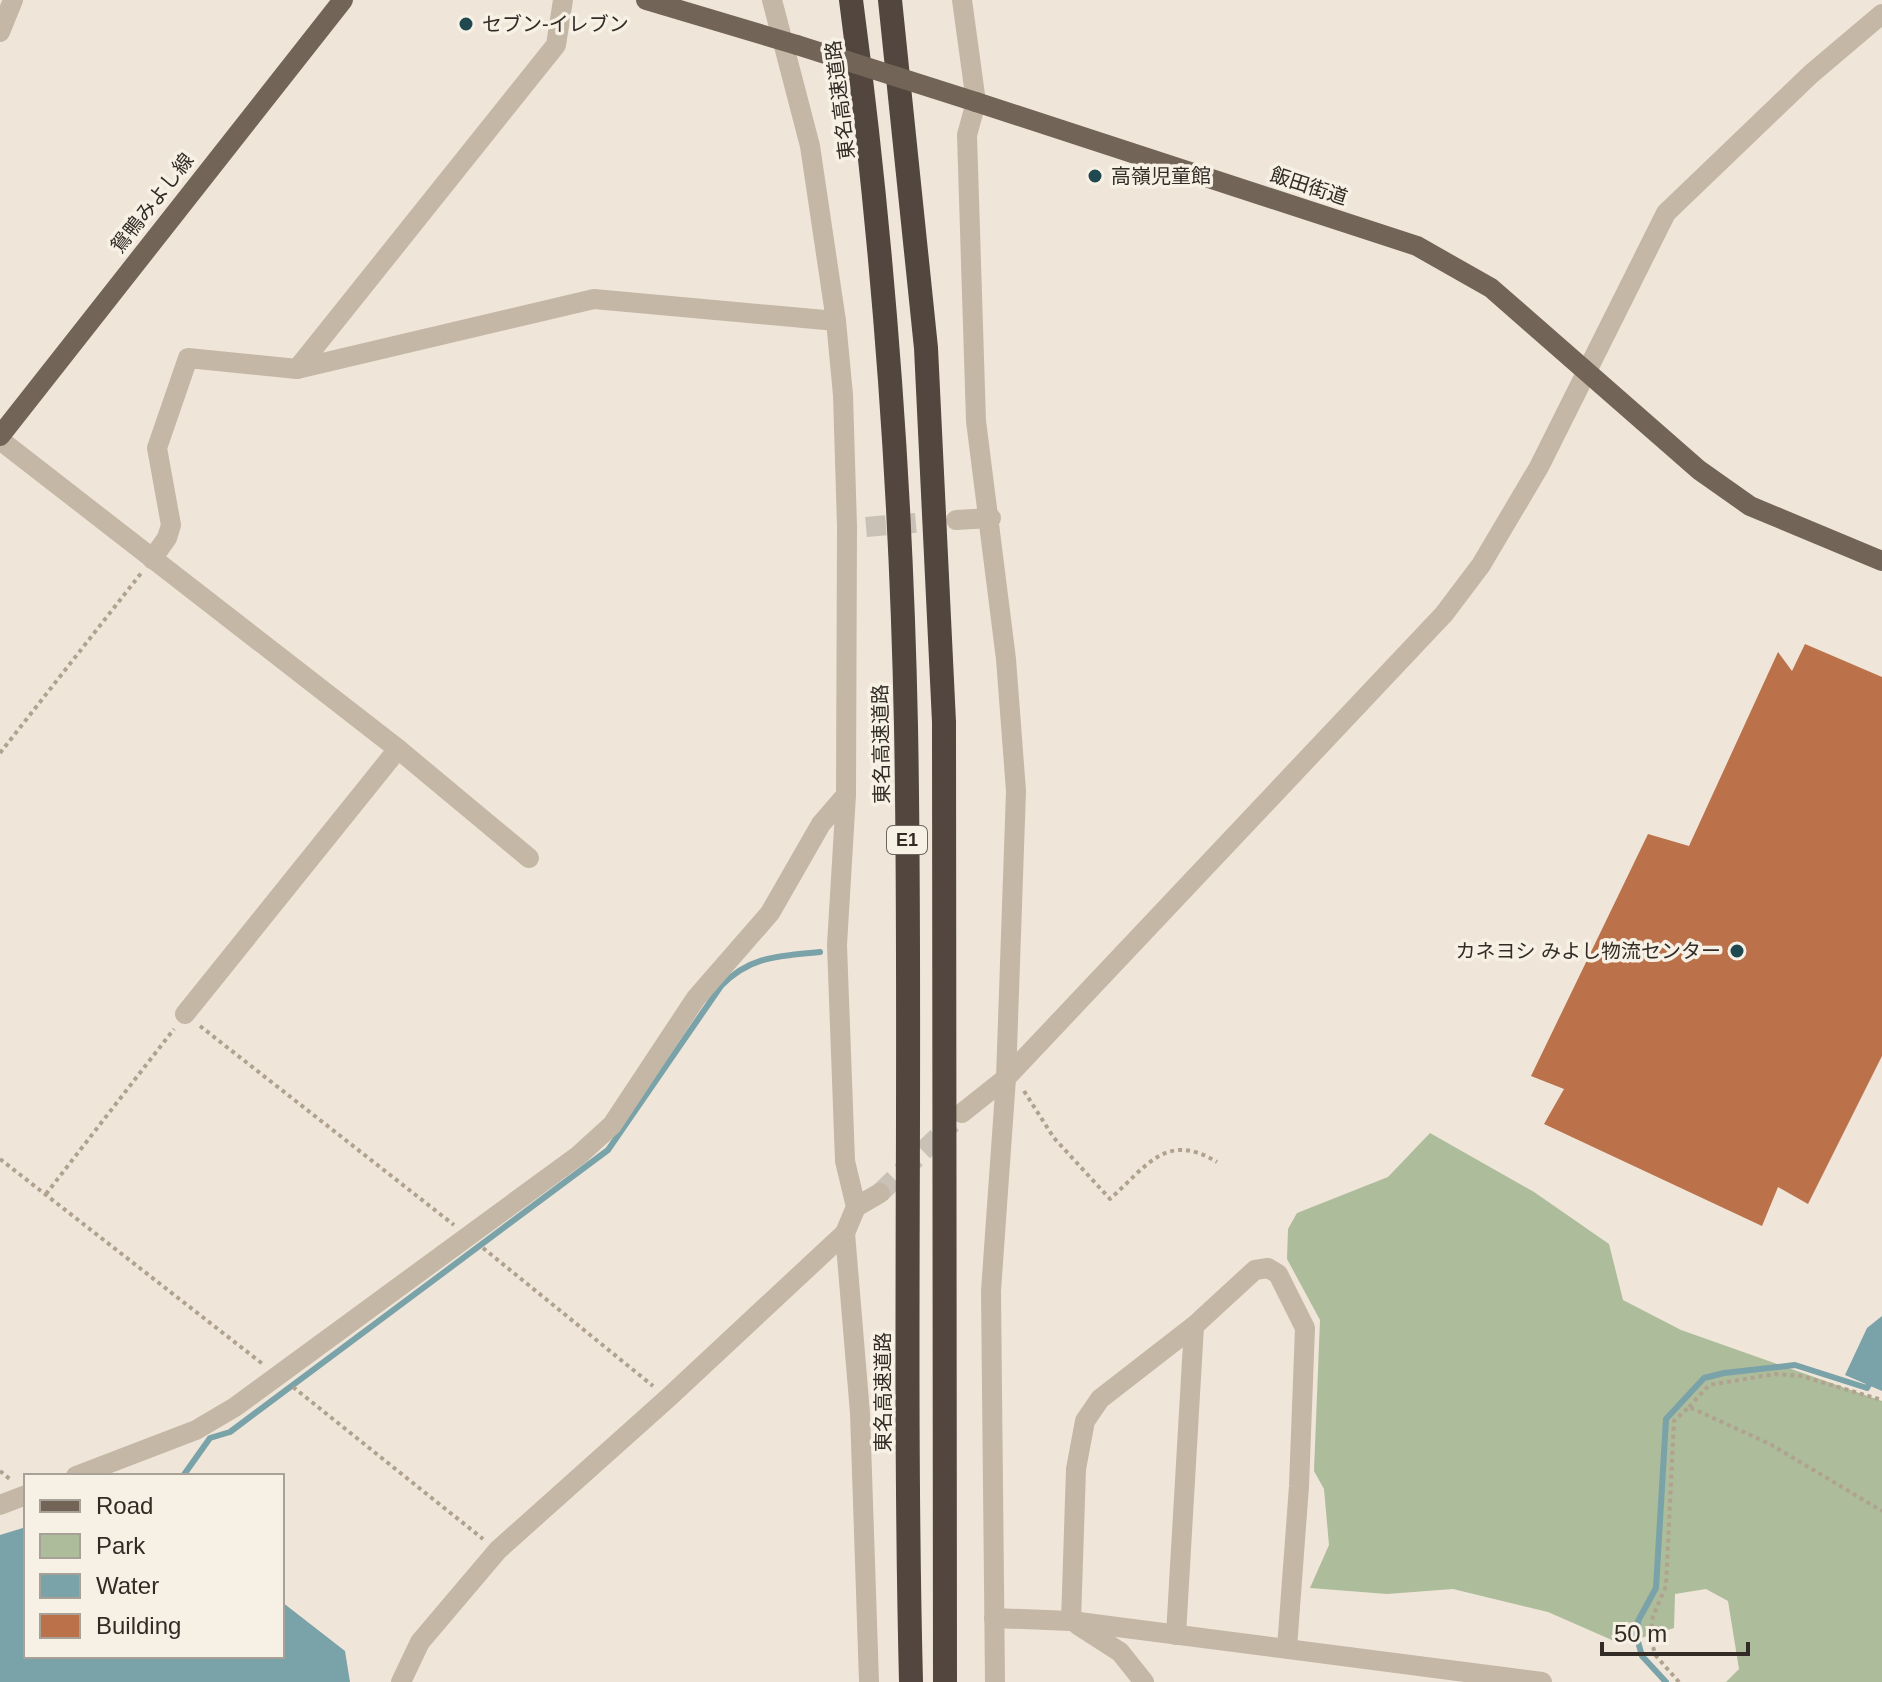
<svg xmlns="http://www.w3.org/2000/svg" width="1882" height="1682" viewBox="0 0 1882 1682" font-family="Arial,'Noto Sans JP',sans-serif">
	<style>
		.green { fill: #adbc9a }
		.water { fill: #7aa2a9 }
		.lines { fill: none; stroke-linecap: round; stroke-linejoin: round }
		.stream { stroke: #7aa2a9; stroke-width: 6 }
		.building { fill: #bb714a }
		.minor-tunnel { stroke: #c9c1b5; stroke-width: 20; stroke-dasharray: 20 10; stroke-linecap: butt }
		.path { stroke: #b1a290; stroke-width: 4; stroke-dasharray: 4 4; stroke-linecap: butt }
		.minor { stroke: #c5b7a6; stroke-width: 20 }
		.major { stroke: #736458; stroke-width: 20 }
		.highway { stroke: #52463e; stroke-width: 24 }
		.major-bridge { stroke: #736458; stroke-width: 20 }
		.poi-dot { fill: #204850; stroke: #f7f0e4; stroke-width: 3 }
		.labels { text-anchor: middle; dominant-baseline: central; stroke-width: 7; stroke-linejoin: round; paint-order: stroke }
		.shield { fill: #f7f0e4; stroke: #6d665f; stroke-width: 2 }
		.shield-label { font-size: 18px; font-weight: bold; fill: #322b26 }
		.poi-label { font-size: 20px; fill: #322b26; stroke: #f7f0e4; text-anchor: start }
		.street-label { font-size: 20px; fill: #322b26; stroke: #f7f0e4 }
	</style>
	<rect width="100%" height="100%" fill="#efe6d9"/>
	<polygon class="green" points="1430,1133 1534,1192 1609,1244 1623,1300 1681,1330 1882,1401 1882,1682 1726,1682 1739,1669 1728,1601 1706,1589 1675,1594 1674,1628 1621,1644 1548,1612 1453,1589 1387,1594 1310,1588 1329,1545 1324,1489 1314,1471 1320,1320 1287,1259 1288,1229 1297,1213 1388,1177"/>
	<g class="water">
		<polygon points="1882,1316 1882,1391 1845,1375 1867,1328"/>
		<polygon points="26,1527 26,1656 282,1656 282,1602 345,1651 350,1682 0,1682 0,1535"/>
	</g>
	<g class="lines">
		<g class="stream">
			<path d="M183,1476l27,-38 20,-6 378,-282 113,-164c29,-30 58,-30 99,-34"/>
			<polyline points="1666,1682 1642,1656 1637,1638 1638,1621 1656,1588 1666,1419 1704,1378 1724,1373 1795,1365 1867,1388 1872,1379"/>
		</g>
	</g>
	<polygon class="building" points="1805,644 1882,677 1882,1056 1808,1204 1778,1187 1762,1226 1544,1124 1564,1089 1531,1076 1648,834 1689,846 1778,652 1792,671"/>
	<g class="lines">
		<g class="minor-tunnel">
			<polyline points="866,527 950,520"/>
			<polyline points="880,1193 952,1123"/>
		</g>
		<g class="path">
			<polyline points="0,753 142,572"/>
			<polyline points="200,1026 454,1225"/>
			<path d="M1024,1091l30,47 56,61c37,-33 56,-68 107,-37"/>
			<polyline points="0,1159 264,1365"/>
			<polyline points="46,1194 174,1029"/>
			<polyline points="483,1248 653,1386"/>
			<polyline points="293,1387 483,1539"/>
			<polyline points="1689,1407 1709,1385 1775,1374 1801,1376 1882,1400"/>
			<polyline points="0,1471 11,1480"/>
			<polyline points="1679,1682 1656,1656 1650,1638 1653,1616 1666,1586 1674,1421 1689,1407 1770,1444 1882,1511"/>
		</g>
		<g class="minor">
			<polyline points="962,0 976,102 967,135 976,421 1006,659 1016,791 1006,1078 991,1291 995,1682"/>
			<polyline points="0,32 13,0"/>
			<polyline points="297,369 556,45 563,0"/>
			<polyline points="0,440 398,749 529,858"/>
			<polyline points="956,520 991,518"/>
			<polyline points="152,559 167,538 171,525 157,448 188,358 297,369 594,299 836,321"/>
			<polyline points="185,1014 398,749"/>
			<polyline points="962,1113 1006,1078 1444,614 1481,565 1539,467 1666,213 1811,74 1882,14"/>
			<polyline points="856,1207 880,1193"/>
			<polyline points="845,1233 860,1413 869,1682"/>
			<polyline points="76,1476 196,1430 235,1407 579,1155 612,1125 696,998 770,913 821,824 846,795"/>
			<polyline points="0,1505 26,1495"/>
			<polyline points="994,1618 1071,1621 1542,1682"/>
			<polyline points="1071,1621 1076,1469 1085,1421 1100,1399 1194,1326 1255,1270 1268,1268 1278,1274 1305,1328 1299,1486 1287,1648"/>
			<polyline points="1078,1625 1120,1652 1144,1682"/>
			<polyline points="1176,1635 1194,1326"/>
			<polyline points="401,1682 420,1642 498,1550 668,1398 845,1233 856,1207 845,1161 837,945 846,795 847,526 843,395 836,321 810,146 772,0"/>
		</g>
		<g class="major">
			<polyline points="646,0 797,45"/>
			<polyline points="976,102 1417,246 1491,288 1699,470 1750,506 1882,561"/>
			<polyline points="0,436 343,0"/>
		</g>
		<g class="highway">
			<path d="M851,0c32,241 50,483 55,726 6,318 -3,637 5,956"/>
			<polyline points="890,0 926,348 944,722 945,1682"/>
		</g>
		<polyline class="major-bridge" points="797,45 976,102"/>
	</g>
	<g class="poi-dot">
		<circle cx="466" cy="24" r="8"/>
		<circle cx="1095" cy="176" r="8"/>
		<circle cx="1737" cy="951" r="8"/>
	</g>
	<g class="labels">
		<rect class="shield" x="887" y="826" width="40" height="28" rx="6"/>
		<g class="shield-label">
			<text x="907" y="840">E1</text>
		</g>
		<g class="poi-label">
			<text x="482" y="24">セブン-イレブン</text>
			<text x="1111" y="176">高嶺児童館</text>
			<text x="1721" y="951" text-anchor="end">カネヨシ みよし物流センター</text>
		</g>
		<g class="street-label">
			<text transform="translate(840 100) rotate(-97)">東名高速道路</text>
			<text transform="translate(1309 186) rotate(18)">飯田街道</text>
			<text transform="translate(152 203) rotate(-52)">鴛鴨みよし線</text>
			<text transform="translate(881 744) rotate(-91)">東名高速道路</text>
			<text transform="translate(883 1392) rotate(-90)">東名高速道路</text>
		</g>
	</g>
	<rect x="24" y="1474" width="260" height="184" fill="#f7f0e4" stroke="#a8a198" stroke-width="2"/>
	<rect x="40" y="1500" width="40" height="12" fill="#736458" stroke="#a8a198" stroke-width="2"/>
	<text x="96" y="1514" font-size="24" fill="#322b26">Road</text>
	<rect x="40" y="1534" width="40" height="24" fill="#adbc9a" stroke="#a8a198" stroke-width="2"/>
	<text x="96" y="1554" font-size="24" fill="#322b26">Park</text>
	<rect x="40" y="1574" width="40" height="24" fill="#7aa2a9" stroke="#a8a198" stroke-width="2"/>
	<text x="96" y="1594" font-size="24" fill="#322b26">Water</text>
	<rect x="40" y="1614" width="40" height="24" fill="#bb714a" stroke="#a8a198" stroke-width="2"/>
	<text x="96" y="1634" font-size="24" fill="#322b26">Building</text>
	<path d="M1602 1642v12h146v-12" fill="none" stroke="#322b26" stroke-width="4"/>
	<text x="1614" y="1642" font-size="24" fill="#322b26" stroke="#f7f0e4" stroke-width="6" paint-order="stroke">50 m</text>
</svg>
